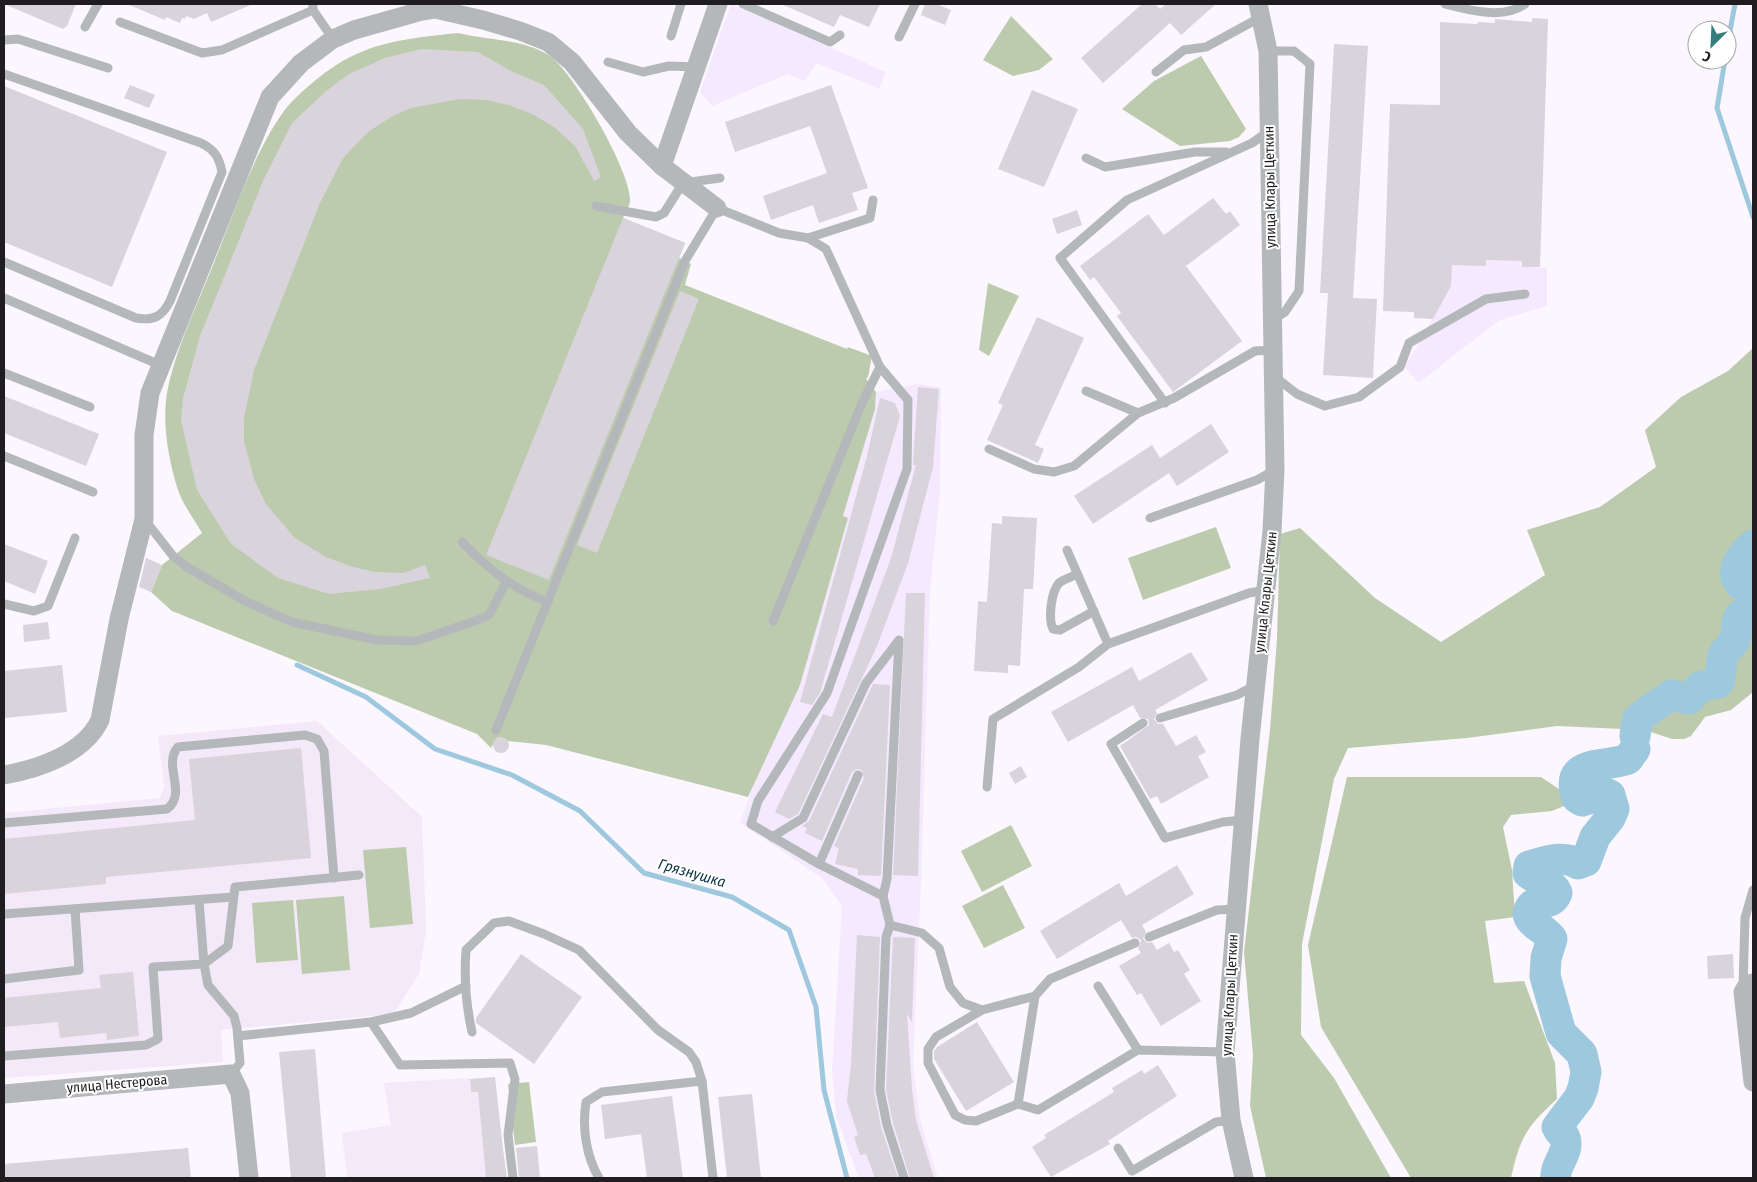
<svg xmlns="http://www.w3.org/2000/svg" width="1757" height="1182" viewBox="0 0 1757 1182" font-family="'Fira Sans Condensed',sans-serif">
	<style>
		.industrial { fill: #f4e9fe }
		.built { fill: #f4e9f8 }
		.green { fill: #bccbad }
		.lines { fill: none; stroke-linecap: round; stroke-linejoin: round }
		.stream { stroke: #9dc8de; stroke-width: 5 }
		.river { stroke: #9dc8de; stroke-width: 31 }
		.building { fill: #d9d3db }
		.lane { stroke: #b5b8bb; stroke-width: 9 }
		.street { stroke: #b5b8bb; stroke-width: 19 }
		.labels { text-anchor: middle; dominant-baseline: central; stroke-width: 4; stroke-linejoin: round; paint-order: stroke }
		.street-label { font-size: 14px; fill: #1f1d20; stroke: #fff }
		.water-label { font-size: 15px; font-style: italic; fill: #0e3444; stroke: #fff }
	</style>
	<rect width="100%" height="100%" fill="#fcf6fe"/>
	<g class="industrial">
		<polygon points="731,4 886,72 879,89 817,63 804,81 788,74 712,106 700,92"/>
		<polygon points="1486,260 1522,261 1522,267 1547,268 1547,306 1500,320 1418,383 1405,367 1451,286 1452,265 1486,265"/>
		<polygon points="917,384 941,387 940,491 930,590 921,883 913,1064 920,1120 938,1178 859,1178 836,1116 832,1070 842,906 822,878 740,823 847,518 843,516 875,409 876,392"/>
	</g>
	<g class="built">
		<polygon points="317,721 422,817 426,930 419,974 393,1014 221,1030 223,1062 4,1078 4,813 160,798 164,787 158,736"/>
		<polygon points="470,1078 471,1091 478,1091 486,1178 347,1178 342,1133 391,1125 384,1083"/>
	</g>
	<g class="green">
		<polygon points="1011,16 1053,59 1039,70 1013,76 983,60"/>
		<path d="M458,33c28,7 67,6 92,23 23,16 81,115 80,144 0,6 -5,13 -7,18l62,25 -6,15 12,6 -6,21 162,64 1,-2 24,9 -4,21 -2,2 10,13 -1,17 -32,107 5,2 -48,167 -52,112 -202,-52 -39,-4 -7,-4 -4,2 -5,9 -14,-14 -305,-123 -21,-19 11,-27 40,-32c-8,-14 -21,-31 -25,-46 -8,-26 -14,-59 -11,-86 5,-43 31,-95 47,-136 20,-49 40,-111 71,-154 8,-11 22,-23 33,-32 45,-37 85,-40 141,-46z"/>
		<polygon points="1201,56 1246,129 1239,137 1230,141 1180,146 1122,109 1154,81"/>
		<polygon points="988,283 1019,296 989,356 979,350"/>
		<polygon points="1753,348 1753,692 1731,710 1705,717 1691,736 1684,739 1672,739 1645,730 1557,726 1467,738 1348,748 1334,779 1302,944 1301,1035 1334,1078 1391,1178 1266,1178 1250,1106 1253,1055 1244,952 1270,730 1277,639 1280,534 1300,528 1375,598 1441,642 1545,575 1527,530 1600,507 1656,467 1645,430 1681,397 1728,371"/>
		<polygon points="1216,527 1231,568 1143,600 1128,558"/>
		<path d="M1347,777h194l21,14 8,-1 6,11 -24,10 -41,4 -8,12 9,43 3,47 -30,4 9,62 30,-2 31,82 2,36c-31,28 -37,39 -46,79h-100l-90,-151 -13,-82z"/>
		<polygon points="1011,825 1032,866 982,892 961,851"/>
		<polygon points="406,847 413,924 370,928 363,850"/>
		<polygon points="1003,885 1025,928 984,948 962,906"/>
		<polygon points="344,896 350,970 302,974 296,900"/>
		<polygon points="293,900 298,960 256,963 252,903"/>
		<polygon points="529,1082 536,1142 515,1145 508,1084"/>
	</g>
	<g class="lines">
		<g class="stream">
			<polyline points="1727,47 1735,4"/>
			<polyline points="1725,60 1717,108 1753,217"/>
			<polyline points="297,665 366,697 435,749 512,775 580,811 644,873 732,897 789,930 816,1007 824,1090 847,1178"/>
		</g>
		<g class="river">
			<path d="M1753,545c-11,9 -24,25 -13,39h13"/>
			<path d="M1635,736l2,-16c10,-11 23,-16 34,-25l18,4 12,-13 17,-3c5,-8 2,-19 5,-28 3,-7 10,-9 12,-16 5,-15 -5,-23 18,-30"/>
			<path d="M1556,1178c-2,-13 16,-28 8,-42 -2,-3 -5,-4 -7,-9l22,-29 4,-10 3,-16 -4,-18 -21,-21 -16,-57 1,-18 6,-19c-5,-10 -28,-16 -23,-29 5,-14 21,0 28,-17 -5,-13 -20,-11 -29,-20l1,-7c16,-4 34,-12 49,-2l8,-3 9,-24 15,-19 4,-9 -4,-14 -4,-2 -24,8 -5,-3c-14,-40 28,-30 51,-39l7,-10"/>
		</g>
	</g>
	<g class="building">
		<polygon points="4,4 76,4 67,26 63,29"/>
		<polygon points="127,4 253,4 211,22 207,13 194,19 186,16 185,19 182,18 180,23 166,17 165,20"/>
		<polygon points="781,4 880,4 869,27 840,15 834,27"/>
		<polygon points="925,4 936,4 951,10 945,25 921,15"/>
		<polygon points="1142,4 1155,4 1160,9 1166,4 1216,4 1181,35 1170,23 1103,83 1081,58"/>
		<polygon points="1532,18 1548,19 1540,267 1522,267 1522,261 1486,260 1486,266 1452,265 1451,286 1433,319 1414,318 1414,312 1383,311 1390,104 1440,105 1440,22 1477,24 1478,22 1495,23 1495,19 1532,22"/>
		<polygon points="1334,44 1368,46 1353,298 1377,299 1373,378 1323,375 1328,293 1320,293"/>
		<polygon points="421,49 478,52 509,70 544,85 583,129 601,177 594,181 575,146 554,127 534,115 509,105 486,100 460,99 411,108 391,117 368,132 343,158 320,203 254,370 244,418 244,441 254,479 266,504 295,538 326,557 353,567 375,572 403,573 425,565 430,578 381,589 329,594 278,578 231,544 197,490 181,420 183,398 200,336 263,181 292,123 326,91 349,74 385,58"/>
		<polygon points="130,85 155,95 149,108 124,98"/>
		<polygon points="831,85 868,188 852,193 858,210 819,223 813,205 771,220 763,196 827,173 810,126 735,152 725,122"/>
		<polygon points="4,86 167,152 112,287 4,242"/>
		<polygon points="1032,90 1078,109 1044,187 998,169"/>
		<polygon points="1213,198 1226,214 1230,211 1240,225 1186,266 1242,341 1173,392 1117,316 1121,313 1094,277 1090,280 1080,266 1148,214 1164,235"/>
		<polygon points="1077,210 1082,225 1057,234 1052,219"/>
		<polygon points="623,218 685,243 549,580 486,555"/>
		<polygon points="680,291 699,299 597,553 577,545"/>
		<polygon points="1037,317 1084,338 1035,445 1044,449 1038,463 987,440 1003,405 998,403"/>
		<polygon points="918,387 939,389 933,467 908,563 877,646 798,814 789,819 775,812 823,714 832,717 891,558 916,465 913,465 914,446"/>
		<polygon points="4,396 99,434 86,466 4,433"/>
		<polygon points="880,398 895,403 900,416 820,693 812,705 800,702 867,456"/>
		<polygon points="1211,424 1229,452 1177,486 1169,473 1093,524 1074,496 1152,445 1160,458"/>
		<polygon points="1002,516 1037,518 1033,589 1024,589 1020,666 1008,665 1008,673 974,671 978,601 987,602 992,523 1002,524"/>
		<polygon points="4,544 48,561 35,594 4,581"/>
		<polygon points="146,558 162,565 151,592 139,587"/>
		<polygon points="906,593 925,593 918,876 893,875"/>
		<polygon points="48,622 50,639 24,642 23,625"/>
		<polygon points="1191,652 1208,680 1155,710 1157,713 1154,719 1158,724 1163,724 1176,746 1196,735 1206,752 1198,756 1209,777 1161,804 1157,796 1150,799 1120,746 1149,725 1148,719 1140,718 1133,705 1068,742 1051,712 1132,667 1139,681"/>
		<polygon points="62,665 67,712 4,718 4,671"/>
		<polygon points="873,684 890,685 881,875 878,876 858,875 858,869 835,864 839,848 834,846 864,778 861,770 857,769 852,772 822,841 805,833 807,828 802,826 809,821"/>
		<circle cx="501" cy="745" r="8"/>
		<polygon points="301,748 311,858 106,877 106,884 4,894 4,839 195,820 189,759"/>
		<polygon points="1021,766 1027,777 1015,784 1009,773"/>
		<polygon points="1177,865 1194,894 1142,925 1146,932 1143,939 1148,943 1152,942 1157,950 1169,943 1174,952 1178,950 1190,970 1184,974 1201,1001 1161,1026 1141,993 1137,995 1119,966 1141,953 1138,948 1141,940 1136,937 1132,938 1121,920 1057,959 1040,931 1119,883 1126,896"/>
		<polygon points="857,935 880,937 874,1091 881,1127 898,1178 875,1178 866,1154 860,1155 854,1137 858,1135 847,1101 851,1064"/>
		<polygon points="893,937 915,938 912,1022 907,1014 912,1089 916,1120 934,1178 910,1178 893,1123 886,1090"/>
		<polygon points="521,954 582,997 534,1064 476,1023 476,1018"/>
		<polygon points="1733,954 1734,978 1708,979 1707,956"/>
		<polygon points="133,972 139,1036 107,1040 106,1033 60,1038 58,1022 4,1027 4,998 101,988 99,975"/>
		<polygon points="977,1022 1014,1082 966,1111 934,1059 934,1051 937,1047"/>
		<polygon points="315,1049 326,1178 291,1178 279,1052"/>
		<polygon points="1158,1065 1177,1096 1108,1141 1110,1144 1051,1177 1032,1147 1046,1138 1044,1135 1114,1092 1112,1088 1142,1070 1144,1074"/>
		<polygon points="495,1077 503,1149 507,1178 486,1178 478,1092 471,1092 470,1079"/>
		<polygon points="752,1094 761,1178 727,1178 718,1097"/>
		<polygon points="672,1096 683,1178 647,1178 641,1134 605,1139 601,1105"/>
		<polygon points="537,1146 540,1178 519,1178 516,1148"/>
		<polygon points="188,1148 191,1178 4,1178 4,1164"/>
	</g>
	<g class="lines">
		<g class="lane">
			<polyline points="313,4 313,10 333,39"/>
			<polyline points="743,4 830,42 840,35"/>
			<path d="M1445,4c23,6 59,16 80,0"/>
			<polyline points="120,22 202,53 222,50 313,10"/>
			<polyline points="85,27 98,4"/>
			<polyline points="671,36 681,4"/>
			<polyline points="899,37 915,4"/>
			<polyline points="4,40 18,39 108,68"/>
			<polyline points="1268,51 1294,51 1310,64 1299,291 1285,312 1273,320"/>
			<polyline points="608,62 643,72 669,66 696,67"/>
			<polyline points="1156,72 1184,50 1206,47 1261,17"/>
			<path d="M4,74l197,69c14,7 18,14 21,29l-52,129c-8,16 -17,20 -34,17l-132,-56"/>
			<polyline points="1086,158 1105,167 1195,152 1226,152"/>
			<polyline points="596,206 656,217 664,213 683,183 720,178"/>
			<polyline points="808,238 870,218 873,200"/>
			<polyline points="4,298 160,365"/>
			<polyline points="4,373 90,407"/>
			<polyline points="1274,376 1297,394 1325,406 1359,397 1400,367 1409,343 1486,299 1525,294"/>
			<polyline points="1086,391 1138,413"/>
			<polyline points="1165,403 1060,258 1127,200 1252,143 1269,131"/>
			<polyline points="989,449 1034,469 1054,472 1074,466 1138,413 1174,398 1255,351 1273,350"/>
			<polyline points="4,456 93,492"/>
			<polyline points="1150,518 1257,480 1275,470"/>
			<polyline points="145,520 173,556 187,567 245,601 292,622 377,640 416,641 478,620 489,615 506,582"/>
			<path d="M462,542c26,27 51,47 86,60"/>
			<polyline points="1067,550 1108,644"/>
			<path d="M1077,574c-5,3 -13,5 -18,9 -8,9 -11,36 -6,46l7,1 34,-19"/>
			<polyline points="4,604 34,611 48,606 75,538"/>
			<polyline points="773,621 862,403 880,367"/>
			<polyline points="1160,718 1237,695 1256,685"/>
			<polyline points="1143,723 1111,744 1165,838 1223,822 1243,820"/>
			<polyline points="496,730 685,261 717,208 779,233 808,238 826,249 880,367 908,400 907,469 827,693 758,801 751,824 819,864 883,896 890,925 922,933 939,948 950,987 963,1003 982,1010"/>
			<polyline points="987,787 993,719 1079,667 1108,644 1249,593 1266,590"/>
			<path d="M4,823l163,-14c21,-16 -5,-44 11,-62l127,-12 12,4 7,12 10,127"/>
			<polyline points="772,837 803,818 866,683 899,640 887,879 883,896"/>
			<polyline points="819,864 858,775"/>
			<polyline points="199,900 204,964 208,985 234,1016 237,1028 240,1063 231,1074"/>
			<polyline points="4,914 233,897"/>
			<polyline points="890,925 886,937 880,1090 887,1125 904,1178"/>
			<polyline points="1149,937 1217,910 1235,909"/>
			<polyline points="4,979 79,970 75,909"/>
			<polyline points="1098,986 1138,1050"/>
			<polyline points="1743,987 1745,918 1753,890"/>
			<polyline points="1035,996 982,1010 936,1037 928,1049 928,1063 955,1115 965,1120 976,1121 1018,1104 1038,1110 1138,1050 1225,1052"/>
			<polyline points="371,1022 400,1065 510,1063 515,1079 508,1135 513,1178"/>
			<path d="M472,1032c-6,-27 -8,-55 -6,-82l28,-27 15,-2 35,13 35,16 79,80 31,22 7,10 6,19 11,97"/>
			<polyline points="238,1036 371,1022 411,1013 466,986"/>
			<polyline points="4,1056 146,1045 158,1039 153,967 204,964 228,946 235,887 359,875"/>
			<polyline points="1018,1104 1035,996 1050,979 1135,943"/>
			<polyline points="1118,1148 1132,1171 1216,1122 1231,1120"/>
			<path d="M599,1178c-13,-22 -17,-50 -13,-76l16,-10 100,-11"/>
		</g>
		<g class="street">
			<polyline points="662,166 718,4"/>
			<path d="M4,775c34,-6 80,-21 96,-55l19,-101 25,-100v-84l6,-42 120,-296 31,-34 32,-24 21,-9 64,-18 17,-3 48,11 37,11 28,11 24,20 56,71 34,33 55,42"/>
			<polyline points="1753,983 1748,984 1743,992 1753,1082"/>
			<polyline points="4,1094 231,1074 240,1093 249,1178"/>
			<polyline points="1244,1178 1231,1120 1225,1052 1250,739 1272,531 1275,470 1268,51 1258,4"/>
		</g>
	</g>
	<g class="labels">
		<g class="street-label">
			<text transform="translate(1270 187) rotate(-91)">улица Клары Цеткин</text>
			<text transform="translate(1266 592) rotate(-84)">улица Клары Цеткин</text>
			<text transform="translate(1230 995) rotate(-87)">улица Клары Цеткин</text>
			<text transform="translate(117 1084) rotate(-5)">улица Нестерова</text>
		</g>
		<g class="water-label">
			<text transform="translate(692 873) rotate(16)">Грязнушка</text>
		</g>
	</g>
	<rect width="1757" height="1182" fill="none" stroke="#1f1d20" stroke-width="10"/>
	<g transform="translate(1712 45) rotate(204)"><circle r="24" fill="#ffffff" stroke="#a5a5a6"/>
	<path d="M0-4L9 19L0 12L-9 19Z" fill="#347d7b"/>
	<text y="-8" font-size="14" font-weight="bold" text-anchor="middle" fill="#1f1d20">С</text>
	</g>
</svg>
